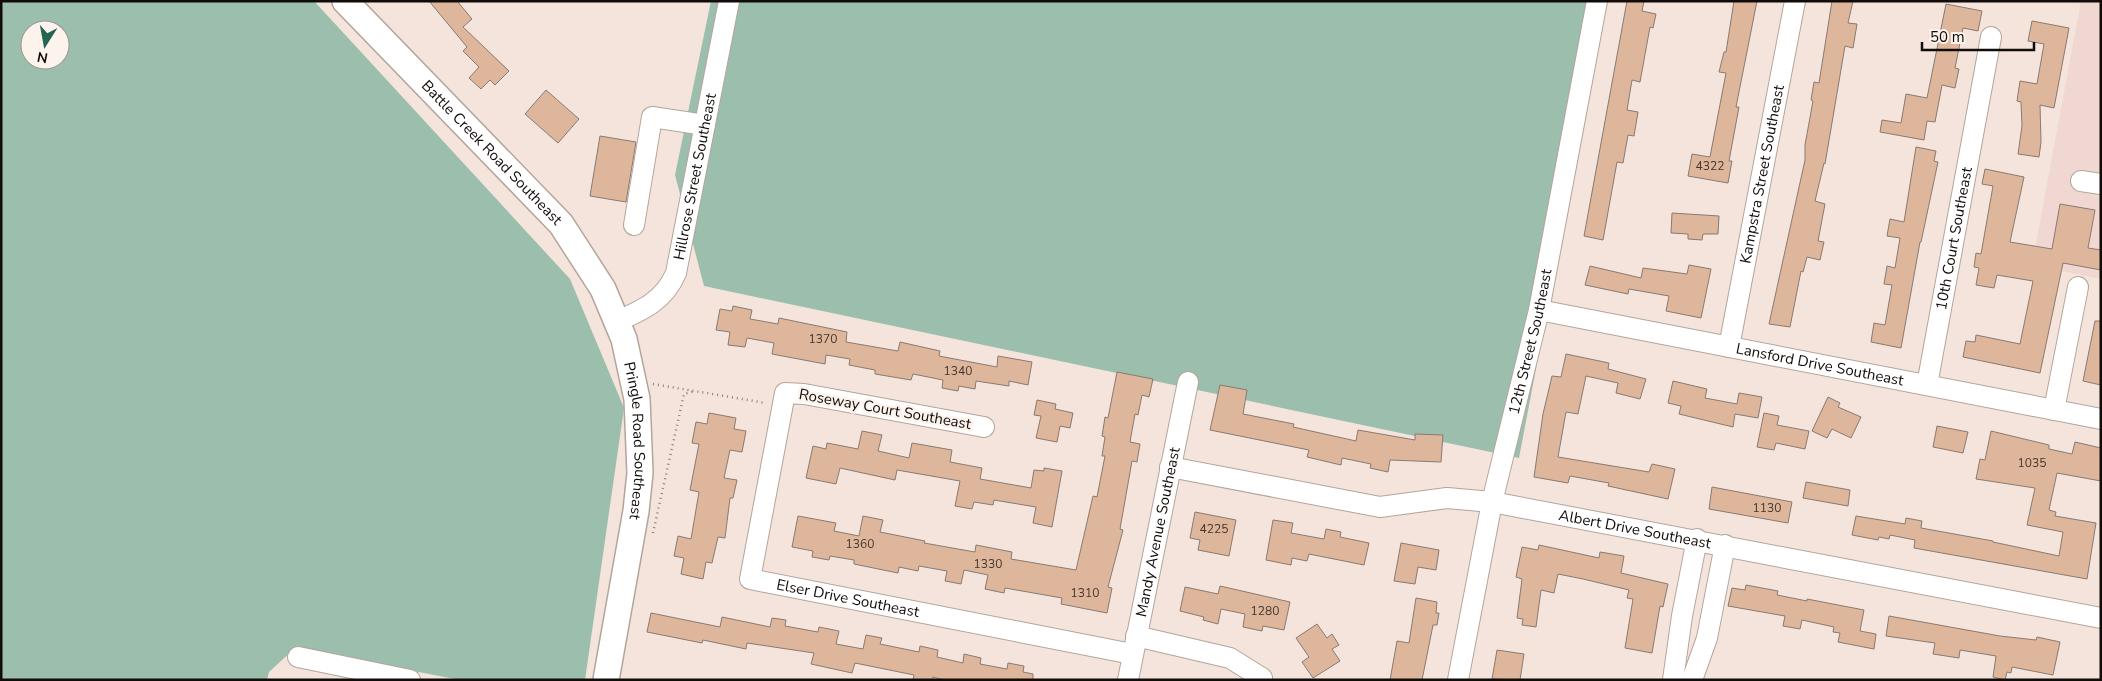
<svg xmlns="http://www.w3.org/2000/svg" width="2102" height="681" viewBox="0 0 2102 681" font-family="'Nunito Sans',sans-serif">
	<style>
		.commercial { fill: #f1d7d2 }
		.green { fill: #9bbead; fill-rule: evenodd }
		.building { fill: #deb69c; stroke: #897a72 }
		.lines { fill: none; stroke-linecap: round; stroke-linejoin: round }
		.minor-casing { stroke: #b4a59c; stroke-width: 22 }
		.major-casing { stroke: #b4a59c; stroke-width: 28 }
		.path { stroke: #8c817b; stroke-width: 2.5; stroke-dasharray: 1 4; stroke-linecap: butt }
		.minor { stroke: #fff; stroke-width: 20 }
		.major { stroke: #fff; stroke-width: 25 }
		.labels { text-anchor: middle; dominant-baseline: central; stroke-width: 5; stroke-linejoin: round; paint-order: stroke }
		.number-label { font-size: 12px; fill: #44362e }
		.street-label { font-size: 15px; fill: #110c09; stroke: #fdf3ed }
	</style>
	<rect width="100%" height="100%" fill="#f4e4db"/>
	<polygon class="commercial" points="2081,1 2101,1 2101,279 2032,265"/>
	<g class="green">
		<path d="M1,1h313l256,278 54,129 -39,272h-125l-165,-32 -26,24 -2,8h-266zM30,30h30v30h-30z"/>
		<polygon points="711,1 1606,1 1519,458 704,286 675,175"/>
	</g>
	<g class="building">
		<polygon points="429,1 457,1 472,19 463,27 509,71 495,85 490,80 481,89 469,78 479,67 463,51 467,47"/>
		<polygon points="1627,1 1644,1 1642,11 1656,14 1653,28 1650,27 1640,82 1632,80 1627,110 1638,112 1634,136 1628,135 1623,163 1617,162 1603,240 1584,236"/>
		<polygon points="1734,1 1757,1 1736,107 1739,107 1729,161 1732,161 1728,183 1688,176 1692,154 1710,157 1726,73 1719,72 1724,52 1726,52"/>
		<polygon points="1832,1 1853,1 1848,23 1857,24 1853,48 1845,46 1825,164 1824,163 1815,201 1825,204 1818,241 1824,242 1820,260 1807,257 1803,272 1801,271 1790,327 1769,324 1805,160 1805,145 1813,101 1811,100 1814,82 1819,83"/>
		<polygon points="1946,4 1982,11 1978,31 1963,28 1955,68 1959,69 1955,88 1942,85 1935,122 1927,121 1924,140 1880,132 1882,120 1901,123 1906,94 1927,98"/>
		<polygon points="2032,21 2069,28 2054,108 2040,105 2041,142 2039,157 2018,154 2022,126 2021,102 2017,101 2020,81 2037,84 2044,44 2028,41"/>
		<polygon points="546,90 579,119 558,143 525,114"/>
		<polygon points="600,136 636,142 626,202 590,196"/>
		<polygon points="1916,147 1936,151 1934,161 1938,162 1921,242 1920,242 1901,348 1871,342 1874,323 1885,325 1892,285 1884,284 1887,266 1895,268 1900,238 1887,236 1890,219 1904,222"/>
		<polygon points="1985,169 2024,177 2010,242 2052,249 2060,204 2095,210 2088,248 2101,250 2101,270 2063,263 2040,373 1963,357 1966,341 1975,342 1976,335 2020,344 2033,281 1997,275 1994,288 1976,285 1979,268 1974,267 1976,253 1981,254 1993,186 1982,184"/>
		<polygon points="1672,213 1719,216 1718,234 1703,234 1702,240 1688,239 1688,234 1671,233"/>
		<polygon points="1689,265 1711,269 1701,318 1666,311 1669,296 1629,289 1628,294 1585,285 1590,266 1641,278 1643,268 1687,274"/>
		<polygon points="733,306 752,310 750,319 778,324 779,318 847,332 846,342 898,351 900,342 940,351 939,356 997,367 998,356 1032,362 1028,385 1009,381 1009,386 976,381 975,389 959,386 958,391 942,388 943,380 913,374 911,380 875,374 875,370 849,365 850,359 826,355 825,364 772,354 774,343 747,338 745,347 728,345 730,332 716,330 720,309 732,311"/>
		<polygon points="2095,321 2101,321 2101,385 2083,381"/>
		<polygon points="1566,354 1609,363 1608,369 1646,379 1640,399 1616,393 1618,383 1586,376 1578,414 1566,412 1558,457 1649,472 1652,464 1675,469 1668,499 1608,486 1609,483 1570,476 1568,483 1534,477 1543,414 1552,376 1561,377"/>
		<polygon points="1117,372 1153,379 1149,397 1142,395 1138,415 1135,414 1130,442 1140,444 1137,462 1132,461 1120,529 1123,530 1108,587 1112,588 1107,613 1061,604 1062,598 1005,588 1004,593 985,589 988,575 964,570 961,584 945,581 947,571 919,566 918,571 899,567 898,573 854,564 854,560 830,556 829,560 812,557 813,551 792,547 798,516 836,523 834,531 859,536 863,516 883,520 880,532 925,541 924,543 975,552 976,545 1012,552 1011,559 1076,570 1093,496 1097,497 1105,456 1102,456 1105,437 1102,436 1105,417 1108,418"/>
		<polygon points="1673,381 1707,389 1705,398 1737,404 1739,393 1762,397 1758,418 1735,414 1733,427 1679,414 1681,406 1668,403"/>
		<polygon points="1220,385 1247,390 1243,414 1294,424 1293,427 1356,441 1358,430 1415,440 1415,434 1443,435 1441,462 1390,460 1388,472 1370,468 1371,464 1342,458 1341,465 1307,457 1309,450 1210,430"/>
		<polygon points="1828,397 1840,403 1838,407 1861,417 1851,438 1832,429 1827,438 1812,431"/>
		<polygon points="1037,400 1056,404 1055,409 1073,413 1070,428 1060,426 1057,442 1036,438 1041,416 1034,415"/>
		<polygon points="709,413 736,418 734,429 746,431 742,452 730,450 724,478 737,480 733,498 730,498 725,538 718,537 712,563 706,562 703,579 681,574 684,558 674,556 678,536 691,539 699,492 690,490 699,444 692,443 696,422 707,424"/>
		<polygon points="1764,413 1779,416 1777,425 1809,431 1805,449 1776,443 1774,450 1757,447"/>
		<polygon points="1937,426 1968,432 1963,453 1933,447"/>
		<polygon points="862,431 882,435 878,451 909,458 912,443 952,450 950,462 982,468 980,479 1031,488 1034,470 1044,471 1044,468 1062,471 1052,527 1033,523 1036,507 994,500 993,505 974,502 972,509 955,506 960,481 897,470 895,480 840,468 836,484 806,478 813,446 826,449 827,443 858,449"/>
		<polygon points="1991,431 2049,445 2049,449 2072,454 2075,442 2101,448 2101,481 2057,473 2049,510 2056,512 2055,516 2096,523 2087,579 1914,548 1915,540 1890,535 1889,539 1879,537 1878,540 1852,535 1856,516 1905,524 1906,518 1922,521 1921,528 1993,541 1993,542 2059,556 2063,532 2027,525 2035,488 1976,479 1980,459 1985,460"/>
		<polygon points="1806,482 1850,490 1848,506 1803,498"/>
		<polygon points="1712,487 1792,502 1788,523 1709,509"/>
		<polygon points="1195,512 1236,520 1229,556 1198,550 1200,540 1190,538"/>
		<polygon points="1273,520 1293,523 1291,533 1324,539 1326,529 1341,532 1340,537 1369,543 1364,565 1309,554 1307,561 1292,558 1291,565 1266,560"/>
		<polygon points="1401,543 1439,550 1436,570 1418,567 1415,584 1394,581"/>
		<polygon points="1539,545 1599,558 1600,552 1624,556 1621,573 1668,584 1663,607 1660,606 1652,653 1625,648 1633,599 1627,598 1629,590 1583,579 1558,574 1554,593 1541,590 1536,627 1522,625 1523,619 1517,618 1522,579 1516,577 1522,547 1538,550"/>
		<polygon points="1746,585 1778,591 1777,595 1807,601 1807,599 1864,610 1860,631 1876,634 1874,649 1838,642 1840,633 1833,632 1834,627 1802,620 1800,629 1783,626 1785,616 1728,606 1732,588 1745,590"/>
		<polygon points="1220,586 1290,602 1284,630 1263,626 1262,631 1243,627 1245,614 1221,609 1218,624 1203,620 1204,617 1180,611 1185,587 1218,594"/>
		<polygon points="1416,598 1437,602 1436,613 1439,613 1437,625 1433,625 1422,680 1390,680 1397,641 1409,643"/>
		<polygon points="651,613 720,627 722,617 770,627 772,618 786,620 785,626 818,632 819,627 839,631 836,644 863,649 866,635 882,638 880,644 919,652 920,646 938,650 937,657 963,663 964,654 981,658 980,664 1007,669 1008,663 1024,666 1023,672 1033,674 1033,680 944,680 933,677 933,680 913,680 914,675 855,663 852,673 811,664 814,653 747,643 746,649 703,640 702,643 647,632"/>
		<polygon points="1889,616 2000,636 2036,640 2037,637 2060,642 2053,675 2012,667 2011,673 2007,672 2005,680 1993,677 1996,656 1960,650 1959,658 1933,654 1935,643 1886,636"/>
		<polygon points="1317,624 1327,638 1332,634 1339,645 1332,649 1340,661 1313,678 1302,662 1309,657 1296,638"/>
		<polygon points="1497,650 1524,654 1520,680 1492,679"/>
	</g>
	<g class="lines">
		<g class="minor-casing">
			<g id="minor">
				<polyline points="2081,181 2101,184"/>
				<polyline points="634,225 652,117 705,125"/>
				<path id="s1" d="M1539,310l562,109"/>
				<path id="s2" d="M616,322c27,-12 48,-21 60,-49l53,-272"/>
				<path id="s3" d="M1729,347l66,-346"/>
				<path id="s4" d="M1927,385l64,-348"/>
				<polyline points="2054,410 2078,287"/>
				<path id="s5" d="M984,427l-180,-33 -19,-1 -35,186 382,75"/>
				<path id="s6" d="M1170,467l210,40 67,-9 45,4 609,116"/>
				<polyline points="1136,636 1230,658 1262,678"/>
				<polyline points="298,657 410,680"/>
				<path id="s7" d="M1128,680l60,-298"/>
				<path id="s8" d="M1458,680l34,-178 47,-192 58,-309"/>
				<polyline points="1673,680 1682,616 1697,539"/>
				<polyline points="1692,680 1707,638 1725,545"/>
			</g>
		</g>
		<g class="major-casing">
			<g id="major">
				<path id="s9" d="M345,1l216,223 42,65 21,50 13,60 3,74 -4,38 -30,169"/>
			</g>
		</g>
		<g class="path">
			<polyline points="653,384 766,403"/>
			<polyline points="653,533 684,394 695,391"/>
		</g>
		<use href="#minor" class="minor"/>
		<use href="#major" class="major"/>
	</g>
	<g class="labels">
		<g class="number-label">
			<text x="1710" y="166">4322</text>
			<text x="823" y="339">1370</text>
			<text x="958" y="371">1340</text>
			<text x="2032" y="463">1035</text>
			<text x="1767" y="508">1130</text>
			<text x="1214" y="529">4225</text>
			<text x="860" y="544">1360</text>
			<text x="988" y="564">1330</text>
			<text x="1085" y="593">1310</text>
			<text x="1265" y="611">1280</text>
		</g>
		<g class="street-label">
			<text stroke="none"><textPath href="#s9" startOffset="211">Battle Creek Road Southeast</textPath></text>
			<text stroke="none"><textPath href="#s3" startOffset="176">Kampstra Street Southeast</textPath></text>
			<text stroke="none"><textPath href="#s2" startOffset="178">Hillrose Street Southeast</textPath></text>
			<text stroke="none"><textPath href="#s4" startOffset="149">10th Court Southeast</textPath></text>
			<text stroke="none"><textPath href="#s8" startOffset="346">12th Street Southeast</textPath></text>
			<text stroke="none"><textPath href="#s1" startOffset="286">Lansford Drive Southeast</textPath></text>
			<text transform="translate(885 409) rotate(10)">Roseway Court Southeast</text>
			<text stroke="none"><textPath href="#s9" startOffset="545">Pringle Road Southeast</textPath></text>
			<text stroke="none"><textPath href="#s6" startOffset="472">Albert Drive Southeast</textPath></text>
			<text stroke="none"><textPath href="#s7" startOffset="151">Mandy Avenue Southeast</textPath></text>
			<text stroke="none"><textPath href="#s5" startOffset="491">Elser Drive Southeast</textPath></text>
		</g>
	</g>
	<rect width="2102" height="681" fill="none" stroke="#110c09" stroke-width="5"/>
	<g transform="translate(45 45) rotate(191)"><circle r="24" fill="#fdf3ed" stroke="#9f9792"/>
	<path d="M0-4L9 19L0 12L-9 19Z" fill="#256553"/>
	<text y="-8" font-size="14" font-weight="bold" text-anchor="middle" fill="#110c09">N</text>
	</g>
	<path d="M1922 42v8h112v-8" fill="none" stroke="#110c09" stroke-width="2.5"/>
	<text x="1930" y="42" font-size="15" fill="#110c09" stroke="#fdf3ed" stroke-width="4" paint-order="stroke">50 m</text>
</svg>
